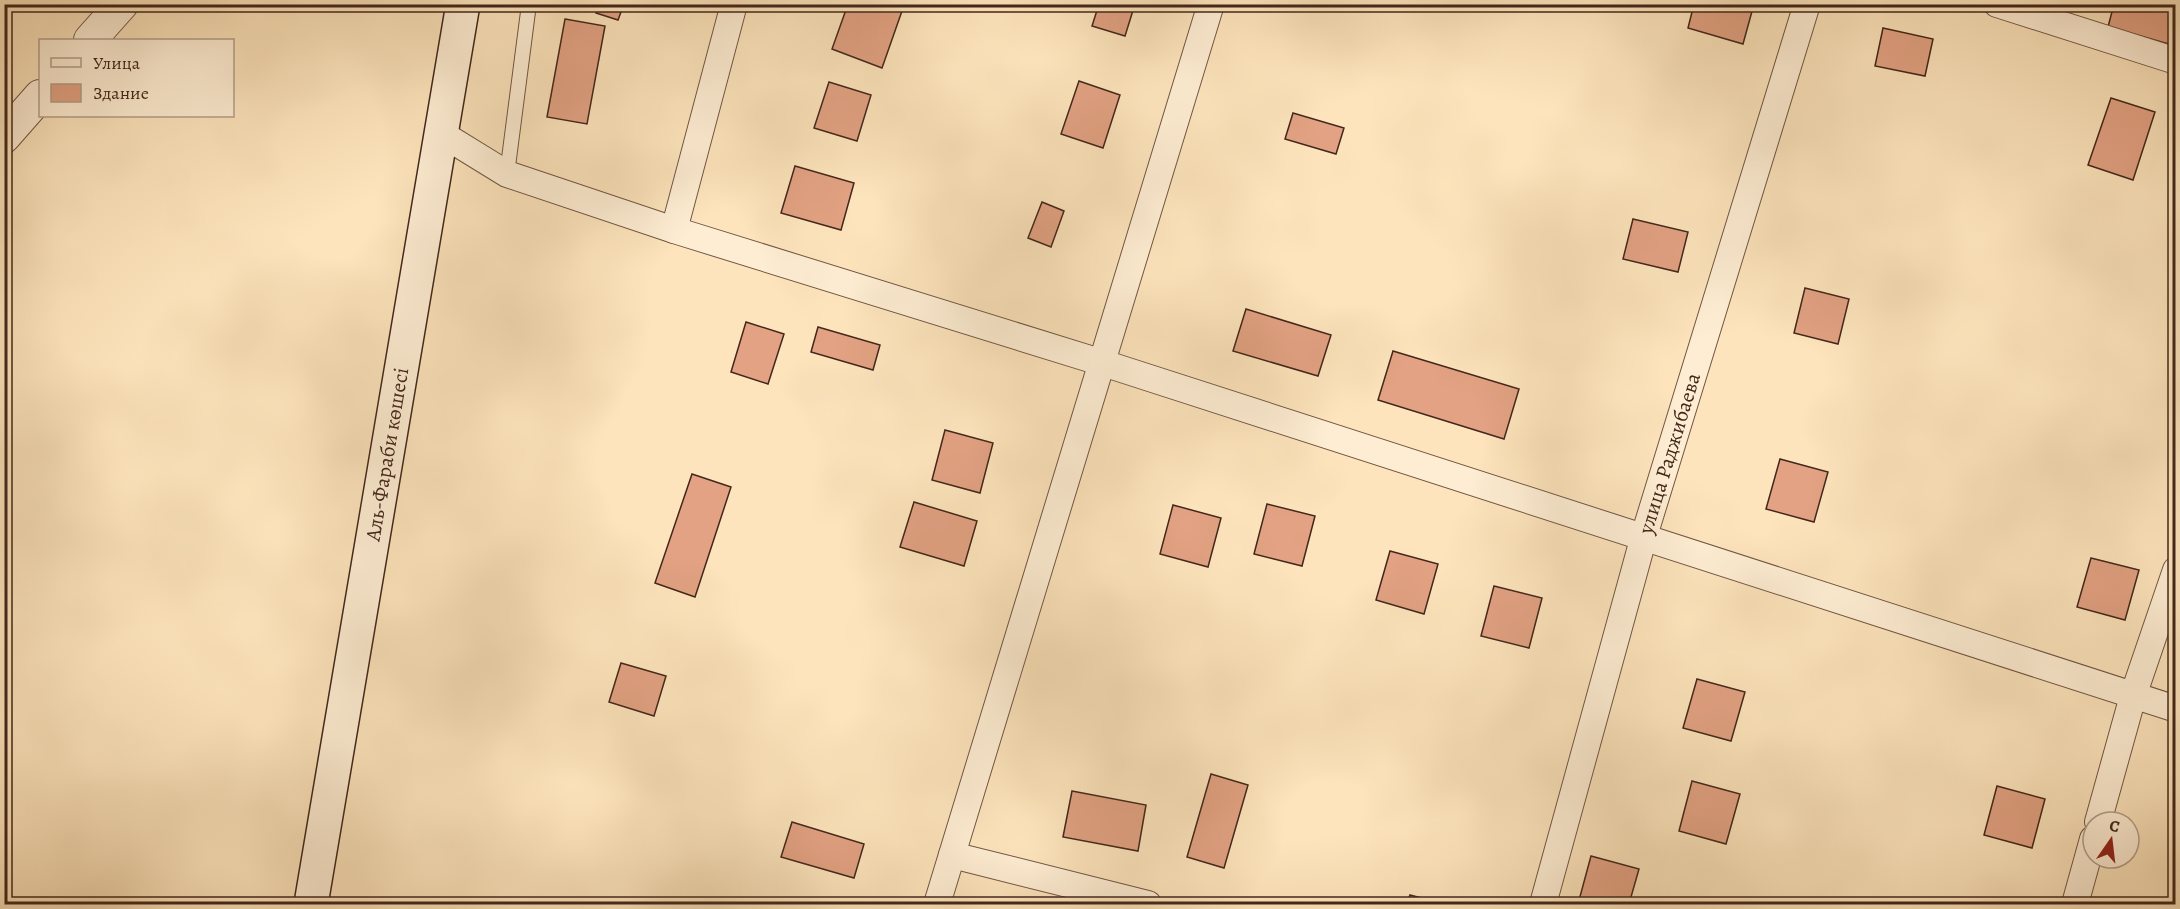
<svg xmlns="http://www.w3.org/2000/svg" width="2180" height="909" viewBox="0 0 2180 909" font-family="Alegreya,serif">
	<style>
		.building { fill: #e2a283; stroke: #42271b; stroke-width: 1.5 }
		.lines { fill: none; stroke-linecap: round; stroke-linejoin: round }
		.service-casing { stroke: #715643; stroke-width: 16 }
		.minor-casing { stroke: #715643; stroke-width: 28 }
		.tertiary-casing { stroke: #715643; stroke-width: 34 }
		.secondary-casing { stroke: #42271b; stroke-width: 36 }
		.service { stroke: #feedd3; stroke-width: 14 }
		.minor { stroke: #feedd3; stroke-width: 26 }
		.tertiary { stroke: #feedd3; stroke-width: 32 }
		.secondary { stroke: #feedd3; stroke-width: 33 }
		.labels { text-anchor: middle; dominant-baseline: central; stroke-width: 5; stroke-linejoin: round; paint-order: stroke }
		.street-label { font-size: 21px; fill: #42271b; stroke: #feedd3 }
	</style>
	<rect width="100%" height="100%" fill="#fde4bc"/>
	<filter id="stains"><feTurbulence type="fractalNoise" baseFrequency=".00333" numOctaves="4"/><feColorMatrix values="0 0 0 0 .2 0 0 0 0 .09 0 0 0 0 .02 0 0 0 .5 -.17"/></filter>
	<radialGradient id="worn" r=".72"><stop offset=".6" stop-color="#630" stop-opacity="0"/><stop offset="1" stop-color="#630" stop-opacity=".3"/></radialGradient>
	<g class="building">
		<polygon points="599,4 624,4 618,20 596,13"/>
		<polygon points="848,4 884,4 902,11 882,68 832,49"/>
		<polygon points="1099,4 1135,4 1125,36 1092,26"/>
		<polygon points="1694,4 1754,4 1743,44 1688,28"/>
		<polygon points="2114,4 2176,4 2176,46 2108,27"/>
		<polygon points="565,19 605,26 587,124 547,117"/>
		<polygon points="1883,28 1933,39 1925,76 1875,66"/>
		<polygon points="1079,81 1120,95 1103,148 1061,134"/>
		<polygon points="829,82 871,95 857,141 814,128"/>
		<polygon points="2111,98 2155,112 2133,180 2088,165"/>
		<polygon points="1293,113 1344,128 1336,154 1285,139"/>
		<polygon points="795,166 854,183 841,230 781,213"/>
		<polygon points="1042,202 1064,211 1051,247 1028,238"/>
		<polygon points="1633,219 1688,232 1678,272 1623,259"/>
		<polygon points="1805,288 1849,299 1838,344 1794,333"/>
		<polygon points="1246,309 1331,335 1318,376 1233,351"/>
		<polygon points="746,322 784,334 768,384 731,372"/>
		<polygon points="818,327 880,345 873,370 811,352"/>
		<polygon points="1393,351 1519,389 1504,439 1378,400"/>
		<polygon points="945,430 993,443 980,493 932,480"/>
		<polygon points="1780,459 1828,472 1814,522 1766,509"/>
		<polygon points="692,474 731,487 695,597 655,583"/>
		<polygon points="914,502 977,521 964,566 900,547"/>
		<polygon points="1267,504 1315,516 1302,566 1254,554"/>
		<polygon points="1173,505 1221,518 1208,567 1160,554"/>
		<polygon points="1390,551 1438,564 1424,614 1376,600"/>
		<polygon points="2091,558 2139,570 2125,620 2077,607"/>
		<polygon points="1494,586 1542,598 1529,648 1481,636"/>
		<polygon points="621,663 666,676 654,716 609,702"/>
		<polygon points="1697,679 1745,692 1731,741 1683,728"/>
		<polygon points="1211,774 1248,785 1224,868 1187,857"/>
		<polygon points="1692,781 1740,794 1726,844 1679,831"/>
		<polygon points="1997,786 2045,799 2032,848 1984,835"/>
		<polygon points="1072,791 1146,805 1138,851 1063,837"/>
		<polygon points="792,822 864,844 854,878 781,857"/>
		<polygon points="1591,856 1639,869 1629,904 1578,904"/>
		<polygon points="1410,895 1445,904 1407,904"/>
	</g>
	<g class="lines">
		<g class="service-casing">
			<polyline id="service" points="507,174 529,4"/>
		</g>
		<g class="minor-casing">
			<g id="minor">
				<polyline points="1997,4 2176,61"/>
				<polyline points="442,134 507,174 674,230 1103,363 2176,709"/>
				<polyline points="674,230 734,4"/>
				<polyline points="2098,822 2133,696 2176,570"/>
				<polyline points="952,855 1148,904"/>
				<polyline points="937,904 1211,4"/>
				<path id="s1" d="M1543,904l101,-368 163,-532"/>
				<polyline points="2075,904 2093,839"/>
			</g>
		</g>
		<g class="tertiary-casing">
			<g id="tertiary">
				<polyline points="90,40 122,4"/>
				<polyline points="4,137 40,96"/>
			</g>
		</g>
		<g class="secondary-casing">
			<g id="secondary">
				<path id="s2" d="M311,904l152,-900"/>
			</g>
		</g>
		<use href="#service" class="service"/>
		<use href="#minor" class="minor"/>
		<use href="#tertiary" class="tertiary"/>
		<use href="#secondary" class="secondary"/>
	</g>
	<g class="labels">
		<g class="street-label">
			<text stroke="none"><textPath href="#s1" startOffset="468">улица Раджибаева</textPath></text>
			<text stroke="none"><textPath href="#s2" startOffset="456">Аль-Фараби көшесі</textPath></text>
		</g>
	</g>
	<rect width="2180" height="909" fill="none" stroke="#fde4bc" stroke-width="24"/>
	<rect x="6" y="6" width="2168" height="897" fill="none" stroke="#42271b" stroke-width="3"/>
	<rect x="12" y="12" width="2156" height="885" fill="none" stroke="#42271b" stroke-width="1.5"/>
	<rect x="39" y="39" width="195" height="78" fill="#feedd3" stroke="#b39e89" stroke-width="1.5"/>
	<rect x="51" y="58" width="30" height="9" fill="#feedd3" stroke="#b39e89" stroke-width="1.5"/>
	<text x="93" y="69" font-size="18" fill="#42271b">Улица</text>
	<rect x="51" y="84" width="30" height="18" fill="#e2a283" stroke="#b39e89" stroke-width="1.5"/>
	<text x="93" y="99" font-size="18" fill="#42271b">Здание</text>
	<g transform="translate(2111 840) rotate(14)"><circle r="28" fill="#feedd3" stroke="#b39e89" stroke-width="1.5"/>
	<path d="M0-4.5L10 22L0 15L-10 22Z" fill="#8f2418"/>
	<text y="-9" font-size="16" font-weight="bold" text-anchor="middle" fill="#42271b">С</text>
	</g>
	<rect width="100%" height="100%" filter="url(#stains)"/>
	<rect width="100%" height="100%" fill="url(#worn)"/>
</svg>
